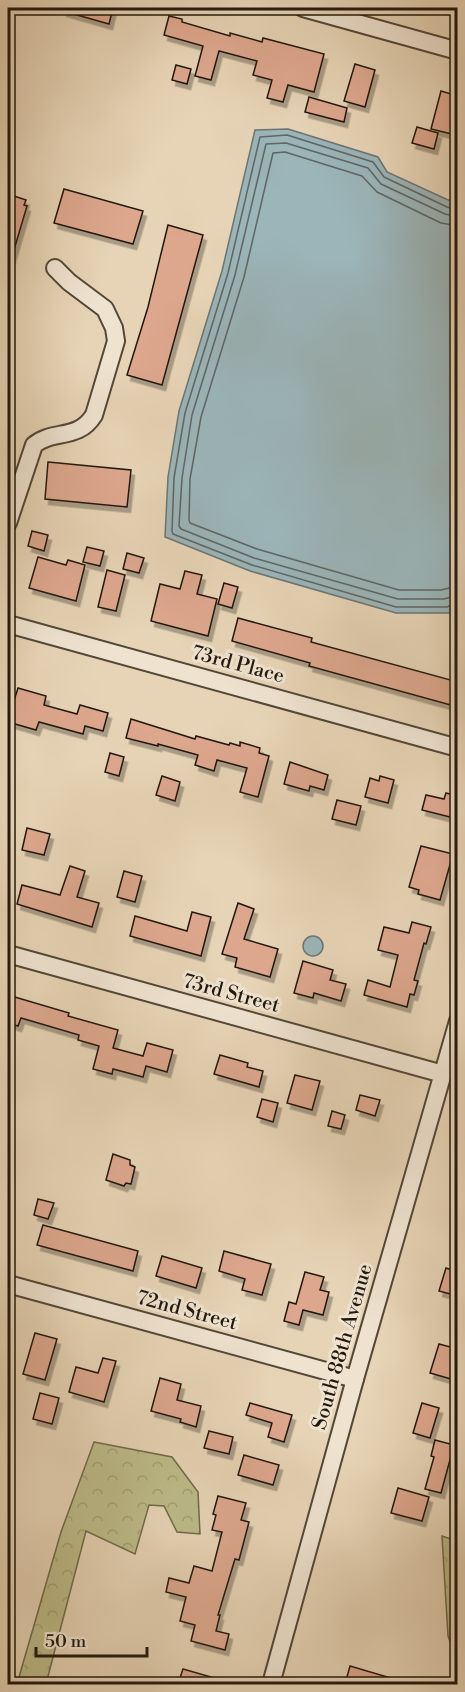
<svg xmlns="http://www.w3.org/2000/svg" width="465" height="1692" viewBox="0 0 465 1692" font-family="'Libre Bodoni',serif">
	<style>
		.forest { fill: url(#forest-crowns); stroke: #706a4b; stroke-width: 1.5 }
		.water { fill: #9bb5b9; stroke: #6b7674; stroke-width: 1.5 }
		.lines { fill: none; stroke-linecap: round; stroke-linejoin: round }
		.shore { stroke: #5e6663; stroke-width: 1.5 }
		.building { fill: #dda78e; stroke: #22180d; stroke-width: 1.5; filter: url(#shadow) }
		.minor-casing { stroke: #534737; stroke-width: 20 }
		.minor { stroke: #efe3d0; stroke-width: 16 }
		.labels { text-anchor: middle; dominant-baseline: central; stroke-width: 6; stroke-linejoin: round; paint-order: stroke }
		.street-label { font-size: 20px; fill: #22180d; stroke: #efe3d0 }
	</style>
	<defs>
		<pattern id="forest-crowns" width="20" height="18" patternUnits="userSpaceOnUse" patternTransform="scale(1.5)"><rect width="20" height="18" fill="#bdbb89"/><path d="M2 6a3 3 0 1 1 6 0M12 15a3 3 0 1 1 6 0" fill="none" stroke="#a2a075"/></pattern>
		<filter id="shadow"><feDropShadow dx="3.5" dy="5.5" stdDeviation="0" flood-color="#0004"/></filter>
	</defs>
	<rect width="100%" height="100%" fill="#e7d4b6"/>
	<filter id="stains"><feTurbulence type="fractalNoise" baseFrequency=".00333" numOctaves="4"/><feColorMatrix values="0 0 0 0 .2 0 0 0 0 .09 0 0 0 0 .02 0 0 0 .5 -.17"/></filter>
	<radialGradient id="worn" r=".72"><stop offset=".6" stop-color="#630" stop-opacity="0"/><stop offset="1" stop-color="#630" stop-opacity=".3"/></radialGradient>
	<g class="forest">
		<polygon points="94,1442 172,1457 198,1492 200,1534 177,1532 164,1506 149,1505 135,1554 86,1531 46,1684 17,1684 61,1532"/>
		<polygon points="442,1536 457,1541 457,1661 448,1636"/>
	</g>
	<g class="water">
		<polygon points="421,8 457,8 457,17"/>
		<polygon points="288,129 378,157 387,172 457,204 458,603 453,613 396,613 250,571 165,537 168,477 179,411 222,271 255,130"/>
		<circle cx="313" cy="946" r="10"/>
	</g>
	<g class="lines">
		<g class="shore">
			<polyline points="458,210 447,207 384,177 373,162 287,135 260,137 228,273 185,413 174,478 172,531 173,534 252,565 396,607 447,607 458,602"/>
			<polyline points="458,217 445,214 381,184 368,168 286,143 266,144 235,275 192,415 182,478 179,526 181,529 254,558 398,599 444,599 458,595"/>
			<polyline points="458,226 441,223 377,192 362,176 285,152 273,153 244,277 201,417 190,479 189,520 190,523 257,549 399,590 441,590 458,586"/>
		</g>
	</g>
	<g class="building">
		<polygon points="64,8 113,8 109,24 63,11"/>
		<polygon points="169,16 182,19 182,22 230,36 230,33 262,42 263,38 324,54 314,92 288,85 283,102 267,98 272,80 253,75 257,61 219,51 211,80 195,76 203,46 164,35"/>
		<polygon points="355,64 375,70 365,107 344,101"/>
		<polygon points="176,65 191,69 187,84 172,80"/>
		<polygon points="441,91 458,96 458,112 452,134 431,129"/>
		<polygon points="309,97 347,108 344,122 305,112"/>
		<polygon points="417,127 438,133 434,149 412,143"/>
		<polygon points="64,189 143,211 133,244 54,223"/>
		<polygon points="8,194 26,200 24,205 27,206 11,260 8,259"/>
		<polygon points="168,225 203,235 162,385 127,375 148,307"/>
		<polygon points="48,462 131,470 127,507 45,499"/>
		<polygon points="32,531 48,535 44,551 28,546"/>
		<polygon points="87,547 104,551 100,566 83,562"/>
		<polygon points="127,553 144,558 139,573 123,569"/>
		<polygon points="38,557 66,565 68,560 85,565 76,601 29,588"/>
		<polygon points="107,570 125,575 116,611 98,607"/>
		<polygon points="185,571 202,575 197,594 217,599 208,636 151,621 160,584 180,589"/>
		<polygon points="224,583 238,587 232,608 218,604"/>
		<polygon points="238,618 312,638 311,642 458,682 458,707 309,666 310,663 232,641"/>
		<polygon points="18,688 46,696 44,705 77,714 80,705 108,713 103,731 85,726 83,734 39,722 36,730 8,722 8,703 13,704"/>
		<polygon points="131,719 195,739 196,736 229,745 230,743 240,746 240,742 260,748 259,753 269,756 258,797 240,792 247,768 217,760 214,771 195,765 198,755 158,744 158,746 126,738"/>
		<polygon points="110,753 124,757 119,776 105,772"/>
		<polygon points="290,762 328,775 324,790 310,786 309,791 284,784"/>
		<polygon points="162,776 180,782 175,801 156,795"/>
		<polygon points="380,776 394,780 388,803 365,797 370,778 379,781"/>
		<polygon points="446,793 458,796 458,819 422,810 426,795 444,799"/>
		<polygon points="337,800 361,806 356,825 332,819"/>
		<polygon points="27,828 50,834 44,855 22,850"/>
		<polygon points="421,846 453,854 440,900 418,894 419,890 409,887"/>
		<polygon points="70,866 85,871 77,897 99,903 92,927 17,904 22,885 60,895"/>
		<polygon points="124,871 142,876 135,902 117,897"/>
		<polygon points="238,903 254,909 244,939 278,949 270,977 235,967 237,958 222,954"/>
		<polygon points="192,912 211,917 201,956 130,936 135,916 187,931"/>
		<polygon points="412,922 431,927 426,944 424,943 414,980 418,981 414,995 410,994 407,1007 364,995 368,980 390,987 398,955 378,950 384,927 409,933"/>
		<polygon points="303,961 333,970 330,980 346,984 341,1001 314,993 313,998 294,993"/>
		<polygon points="8,995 69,1013 68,1016 118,1030 113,1048 143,1056 147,1043 173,1050 167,1072 146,1066 143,1077 113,1069 112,1074 93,1069 99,1046 78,1040 79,1035 21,1018 18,1026 8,1023"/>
		<polygon points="220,1055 248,1063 247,1067 263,1071 259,1087 214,1074"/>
		<polygon points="295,1075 320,1081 312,1110 287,1103"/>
		<polygon points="360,1095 380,1100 375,1116 356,1110"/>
		<polygon points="262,1099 278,1103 273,1122 257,1117"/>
		<polygon points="332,1111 345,1115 341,1129 328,1126"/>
		<polygon points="113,1154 130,1160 130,1165 135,1167 131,1184 126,1183 124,1186 106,1180"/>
		<polygon points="38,1199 54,1203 48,1219 34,1215"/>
		<polygon points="43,1225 138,1251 133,1271 37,1245"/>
		<polygon points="224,1251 271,1264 262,1295 242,1290 245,1279 219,1271"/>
		<polygon points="162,1256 202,1268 196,1288 156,1276"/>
		<polygon points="446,1268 458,1272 458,1296 439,1291"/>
		<polygon points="305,1272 324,1277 320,1290 329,1292 323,1315 303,1310 299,1325 284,1321 289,1302 296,1304"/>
		<polygon points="35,1333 57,1339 45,1380 23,1374"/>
		<polygon points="439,1344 458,1349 458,1381 430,1373"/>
		<polygon points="103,1358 116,1361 104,1402 69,1392 76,1367 98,1373"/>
		<polygon points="160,1378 181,1384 177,1400 201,1406 196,1427 180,1422 181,1419 151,1411"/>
		<polygon points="40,1393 59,1398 52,1424 33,1419"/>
		<polygon points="250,1403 292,1415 284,1442 268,1437 272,1423 246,1415"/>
		<polygon points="422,1403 439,1408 430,1438 413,1433"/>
		<polygon points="209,1431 233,1437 229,1454 204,1448"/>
		<polygon points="435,1440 454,1445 441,1493 425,1489 434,1457 431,1456"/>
		<polygon points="244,1455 279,1465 273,1485 238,1475"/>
		<polygon points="398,1488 429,1497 422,1521 391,1513"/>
		<polygon points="218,1496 246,1503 241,1520 249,1522 239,1560 235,1559 218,1615 220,1615 216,1631 229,1634 225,1650 191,1641 195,1625 180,1621 186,1597 166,1592 169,1578 189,1583 194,1566 212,1571 222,1532 212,1530 216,1515 213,1514"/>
		<polygon points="350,1666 401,1681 401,1684 345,1684"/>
		<polygon points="183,1669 225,1681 225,1684 178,1684"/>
	</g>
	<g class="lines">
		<g class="minor-casing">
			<g id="minor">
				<polyline points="303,8 458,51"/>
				<path d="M8,523l26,-78c19,-16 44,-4 60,-30l22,-74 -2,-13 -9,-19 -36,-27 -14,-14"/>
				<polyline points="8,624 458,748"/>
				<polyline points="8,954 443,1074"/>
				<polyline points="8,1284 355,1379"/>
				<polyline points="271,1684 355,1379 458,1021"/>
			</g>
		</g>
		<use href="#minor" class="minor"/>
	</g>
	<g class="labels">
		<g class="street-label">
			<text transform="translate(238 665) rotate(15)">73rd Place</text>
			<text transform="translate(231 994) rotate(15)">73rd Street</text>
			<text transform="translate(187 1311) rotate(15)">72nd Street</text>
			<text transform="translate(343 1347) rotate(-74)">South 88th Avenue</text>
		</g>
	</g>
	<rect width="465" height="1692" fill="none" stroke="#e7d4b6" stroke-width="30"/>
	<rect x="9" y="9" width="447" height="1674" fill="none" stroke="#22180d" stroke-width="3"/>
	<rect x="15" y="15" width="435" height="1662" fill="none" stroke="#22180d" stroke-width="1.5"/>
	<path d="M36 1647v9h111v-9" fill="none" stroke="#22180d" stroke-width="3"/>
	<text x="45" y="1647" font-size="18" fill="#22180d" stroke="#efe3d0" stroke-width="4.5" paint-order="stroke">50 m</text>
	<rect width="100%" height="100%" filter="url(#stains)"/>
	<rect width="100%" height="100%" fill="url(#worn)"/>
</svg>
